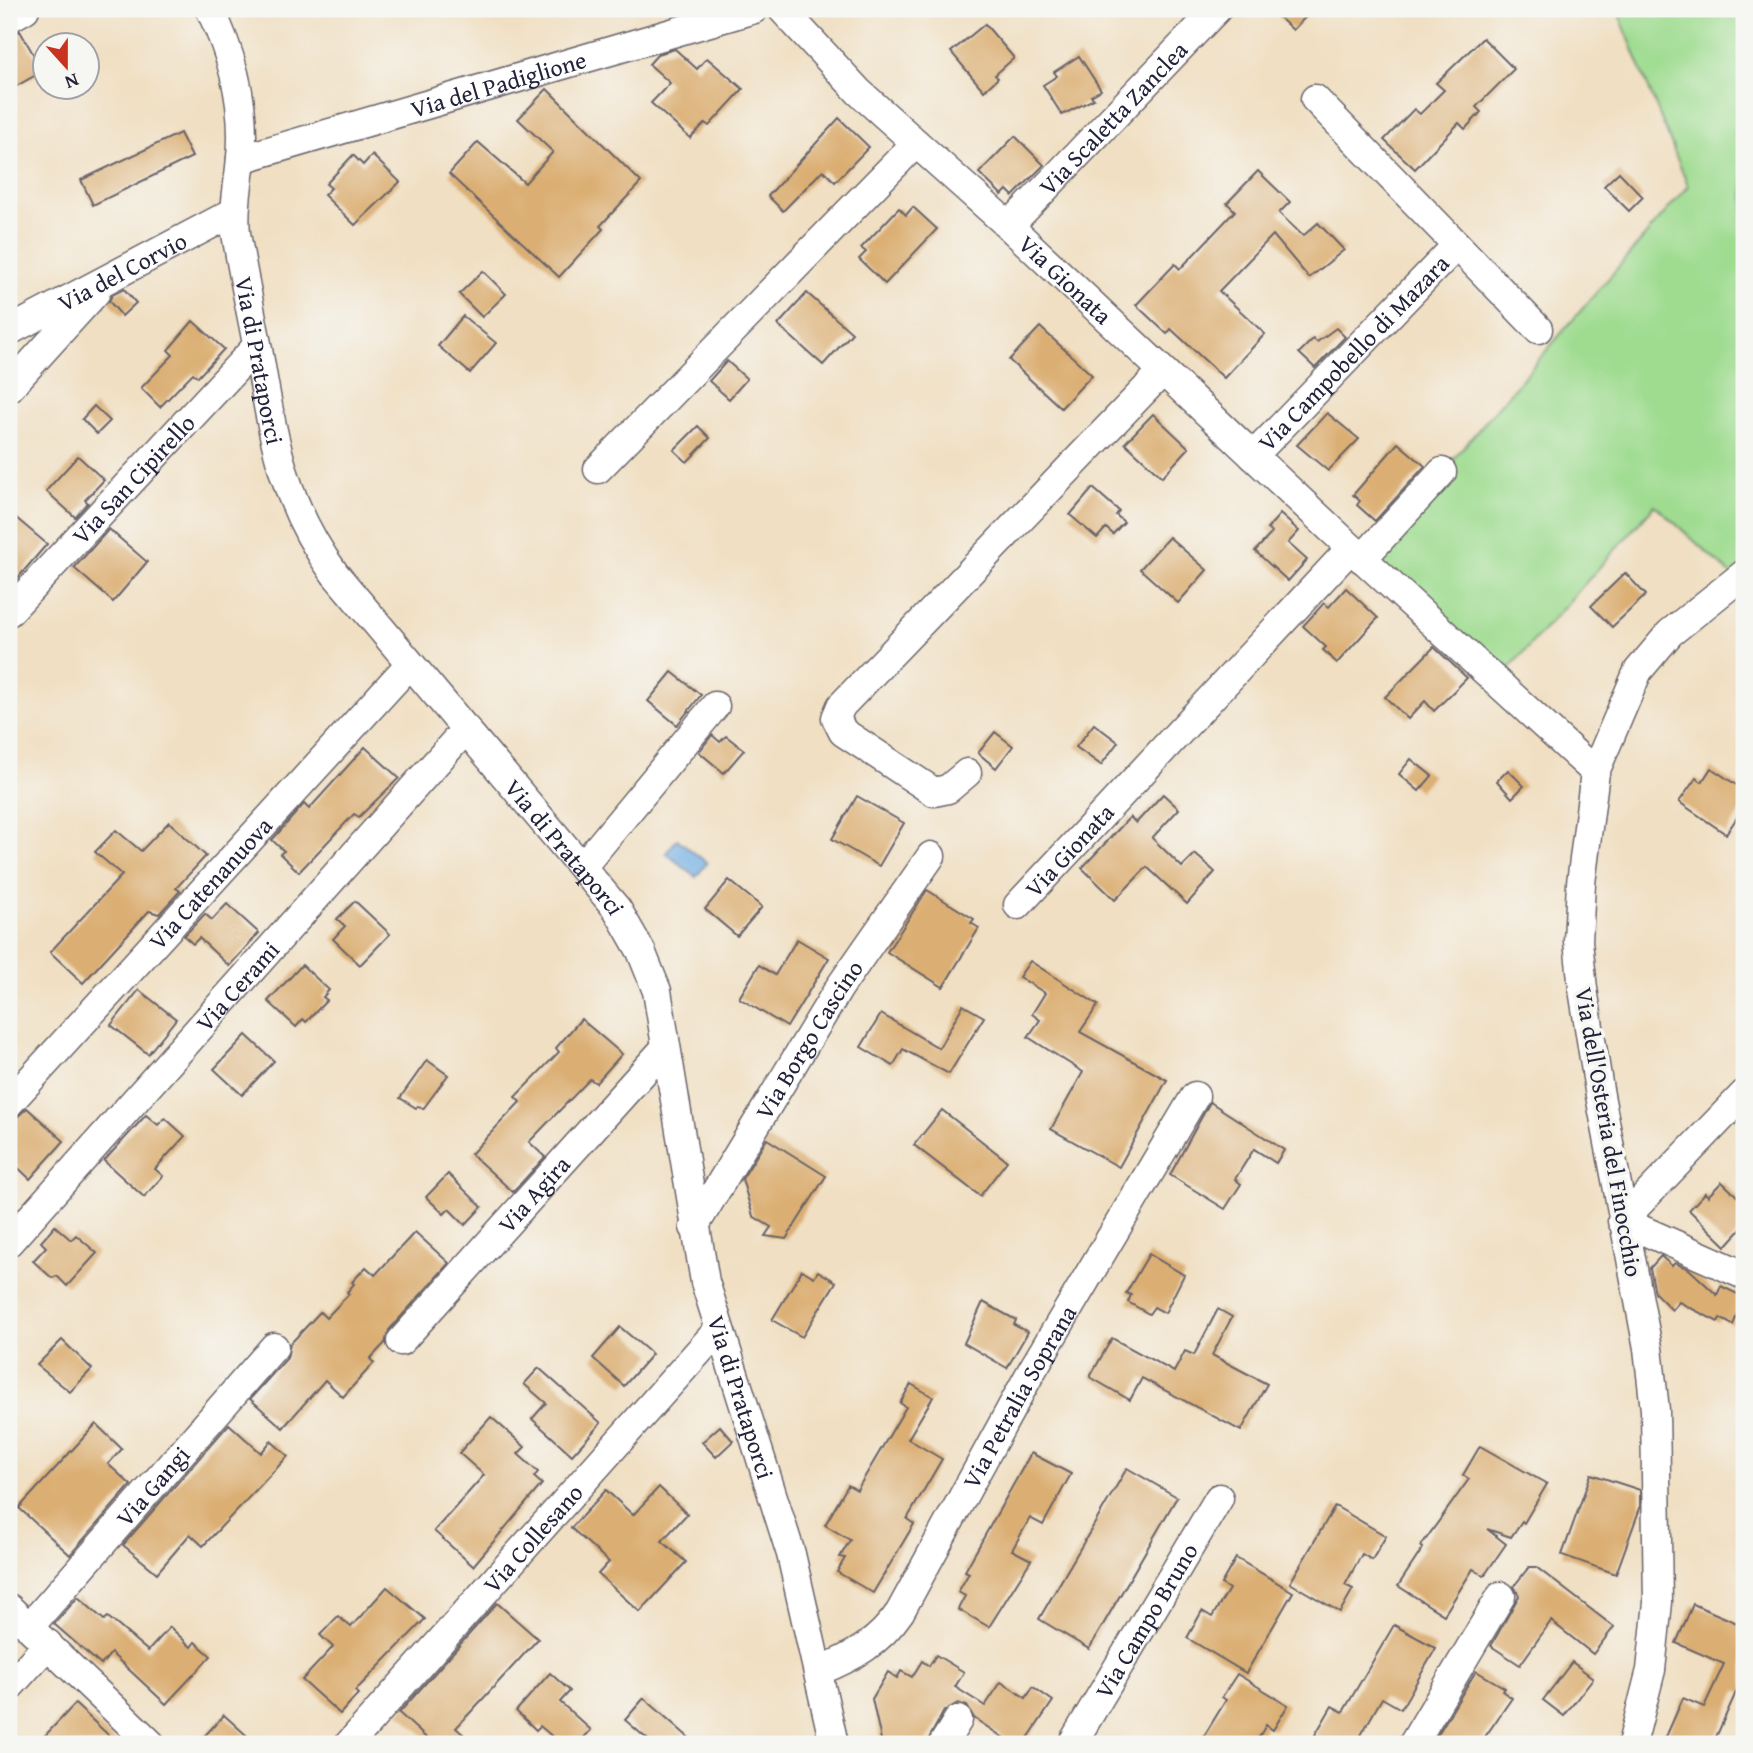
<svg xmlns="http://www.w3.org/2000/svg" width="1753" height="1753" viewBox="0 0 1753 1753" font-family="'Gentium Book Plus',serif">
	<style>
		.green { fill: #9fdc90; stroke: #607f66; stroke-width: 2 }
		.water { fill: #71ade2; stroke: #4a688e; stroke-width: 2 }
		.building { fill: #dbaf73 }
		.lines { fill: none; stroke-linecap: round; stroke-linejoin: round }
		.minor-casing { stroke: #6a646a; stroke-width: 31 }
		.minor { stroke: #fff; stroke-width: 28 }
		.labels { text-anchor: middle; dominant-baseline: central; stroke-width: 7; stroke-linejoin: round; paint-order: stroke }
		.street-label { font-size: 24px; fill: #22223b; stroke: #f6f6f2 }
	</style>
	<rect width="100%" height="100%" fill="#f6f6f2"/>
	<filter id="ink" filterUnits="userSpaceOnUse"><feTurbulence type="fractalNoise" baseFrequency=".0143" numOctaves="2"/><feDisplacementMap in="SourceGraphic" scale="14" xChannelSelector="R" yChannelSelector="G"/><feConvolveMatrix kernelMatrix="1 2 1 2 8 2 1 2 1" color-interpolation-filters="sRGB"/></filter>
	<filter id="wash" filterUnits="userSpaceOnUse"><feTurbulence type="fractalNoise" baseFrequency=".00686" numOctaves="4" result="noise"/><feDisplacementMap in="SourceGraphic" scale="28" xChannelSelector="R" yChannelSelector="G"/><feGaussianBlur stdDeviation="1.57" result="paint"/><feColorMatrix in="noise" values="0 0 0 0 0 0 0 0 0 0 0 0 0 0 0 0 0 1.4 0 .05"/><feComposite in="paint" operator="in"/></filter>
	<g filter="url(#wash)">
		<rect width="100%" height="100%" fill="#f0dfc2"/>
		<polygon class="green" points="1617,9 1744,9 1744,574 1737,580 1655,505 1497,682 1362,559 1442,472 1688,186"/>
		<polygon class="water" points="677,839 707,863 696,877 666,853"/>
		<g id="blocks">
			<g class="building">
				<polygon points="1270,9 1313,9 1293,30"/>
				<polygon points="985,24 1014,58 995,75 998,78 984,91 951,52"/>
				<polygon points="20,31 43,71 9,90 9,35"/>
				<polygon points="1483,38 1514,69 1476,107 1481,112 1465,129 1459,123 1415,169 1384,140 1414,109 1420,114 1444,90 1436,83"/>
				<polygon points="675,49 697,69 707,58 743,89 709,126 705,123 690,138 651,103 670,83 649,64 658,54"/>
				<polygon points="1079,56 1101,90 1091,96 1094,99 1062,115 1043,85 1057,76 1054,72"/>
				<polygon points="547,89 641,182 600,226 603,229 559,277 449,174 478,142 525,183 553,152 518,119"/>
				<polygon points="839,118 869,147 835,182 823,170 783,211 768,196"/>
				<polygon points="180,133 192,157 93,205 81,180"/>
				<polygon points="1015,136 1044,165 1013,196 1007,190 1002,195 979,173"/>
				<polygon points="353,155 363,165 372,155 400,182 355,225 324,195 331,188 326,184"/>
				<polygon points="1258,171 1290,202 1279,213 1303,236 1318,223 1344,250 1309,278 1273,235 1219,291 1265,334 1224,378 1171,329 1167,334 1136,305 1175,264 1180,269 1235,211 1227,203"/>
				<polygon points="1619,172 1643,197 1629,211 1604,186"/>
				<polygon points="913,207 937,229 885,284 859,259 866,252 861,248 899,208 906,215"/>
				<polygon points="483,271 506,294 482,317 459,294"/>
				<polygon points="124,289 136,303 122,316 109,301 112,295"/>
				<polygon points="807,293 852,333 823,365 778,325"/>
				<polygon points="463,316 496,343 470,373 438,346"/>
				<polygon points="193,321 224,349 198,377 193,373 160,407 141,388 173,355 168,350"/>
				<polygon points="1040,327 1092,375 1061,408 1009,360"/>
				<polygon points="1336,328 1345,337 1315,368 1299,353 1313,339 1317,342"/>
				<polygon points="727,361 747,379 729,399 709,381"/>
				<polygon points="94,406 110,421 97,434 82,419"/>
				<polygon points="1327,413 1359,439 1328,471 1297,445"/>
				<polygon points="1153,414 1189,448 1162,477 1125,443"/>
				<polygon points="698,426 710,438 687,462 674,450"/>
				<polygon points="1398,443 1425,466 1375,521 1357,505 1360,501 1353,495"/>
				<polygon points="78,456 104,480 85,500 88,503 75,517 46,491"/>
				<polygon points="1093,488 1119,511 1116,515 1124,522 1113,534 1106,528 1097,538 1070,515"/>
				<polygon points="9,512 47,544 9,588"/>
				<polygon points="1280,514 1299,531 1288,543 1307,560 1288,581 1255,551 1272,533 1267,529"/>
				<polygon points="109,529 147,562 113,602 74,568"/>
				<polygon points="1169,537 1207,570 1178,603 1140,569"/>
				<polygon points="1625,573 1646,595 1612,627 1591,606"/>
				<polygon points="1346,588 1378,618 1337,663 1323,650 1326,647 1303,626 1324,603 1329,607"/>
				<polygon points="1434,647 1467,678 1434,711 1425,701 1408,719 1385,697"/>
				<polygon points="672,672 701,695 677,725 648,701"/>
				<polygon points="1094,724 1118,742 1101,765 1076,747"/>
				<polygon points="995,732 1013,746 996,768 978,753"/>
				<polygon points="712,735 720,742 726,736 744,750 724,773 699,752"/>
				<polygon points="365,747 399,778 359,817 354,814 299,872 280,854 284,851 272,840 304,804 309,809"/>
				<polygon points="1411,759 1432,776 1419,791 1399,774"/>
				<polygon points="1711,768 1744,790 1744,807 1726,834 1679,802 1696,778 1702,782"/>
				<polygon points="1508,770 1524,786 1512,798 1497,781"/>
				<polygon points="1163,794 1179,809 1152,838 1182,867 1195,854 1215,872 1187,904 1147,867 1115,900 1082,868 1130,817 1136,823"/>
				<polygon points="857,796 904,823 879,866 832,839"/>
				<polygon points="169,822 206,856 176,888 180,891 159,914 149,911 83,983 50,952 122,875 95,852 116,830 141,851"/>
				<polygon points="729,880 762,907 737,936 705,909"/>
				<polygon points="927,890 974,919 971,923 979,928 943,987 887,952"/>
				<polygon points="355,901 390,934 360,965 333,939 345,926 337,919"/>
				<polygon points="227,904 259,933 229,966 199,938 193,944 184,936 205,914 212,920"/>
				<polygon points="797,939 829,958 787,1027 739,998 759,965 775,975"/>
				<polygon points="1030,961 1098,1005 1080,1032 1167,1080 1119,1167 1051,1129 1083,1072 1028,1037 1040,1020 1032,1014 1045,993 1019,977"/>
				<polygon points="302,965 329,990 323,997 327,1000 306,1022 303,1019 296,1027 268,1001"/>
				<polygon points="139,990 176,1019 148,1054 111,1025"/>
				<polygon points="963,1005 984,1017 949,1074 903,1049 893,1066 861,1047 881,1014 939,1048"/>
				<polygon points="581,1019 622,1054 596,1083 590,1079 529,1142 545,1157 513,1192 471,1154 520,1102 515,1097 559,1052 556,1048"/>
				<polygon points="246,1035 274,1061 242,1095 214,1069"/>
				<polygon points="427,1060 448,1075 423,1109 418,1106 416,1108 400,1098"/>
				<polygon points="1210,1102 1284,1150 1276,1163 1254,1149 1235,1179 1241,1184 1225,1209 1170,1175"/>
				<polygon points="27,1108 64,1141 30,1179 9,1159 9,1142 16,1134 9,1127 9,1119 15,1119"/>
				<polygon points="942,1110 1007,1161 980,1196 914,1145"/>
				<polygon points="146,1115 158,1125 165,1118 185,1136 155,1169 163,1176 144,1197 104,1161"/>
				<polygon points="767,1139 826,1176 786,1239 765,1236 771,1227 753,1216 742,1179"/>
				<polygon points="448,1174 482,1207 465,1225 449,1209 444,1214 426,1197"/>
				<polygon points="1722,1182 1744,1203 1744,1226 1726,1246 1689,1210 1705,1193 1708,1196"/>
				<polygon points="55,1226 71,1240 76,1235 97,1253 67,1286 57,1276 52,1278 33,1261 46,1247 41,1242"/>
				<polygon points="415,1232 449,1263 389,1330 385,1343 370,1359 374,1363 343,1397 325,1380 283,1428 250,1399 287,1358 290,1344 320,1312 326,1318 349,1294 347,1292 354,1284 352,1282 366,1267 375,1275"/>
				<polygon points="1149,1254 1184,1275 1165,1313 1154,1307 1149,1314 1128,1302 1131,1295 1126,1293"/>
				<polygon points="1661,1256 1672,1266 1675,1263 1689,1269 1717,1295 1721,1286 1744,1297 1733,1325 1720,1318 1718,1322 1679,1302 1672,1310 1655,1293 1650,1268"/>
				<polygon points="802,1270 814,1277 818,1271 836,1282 802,1337 772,1320"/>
				<polygon points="983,1302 1016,1320 1014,1325 1028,1332 1007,1368 964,1343"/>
				<polygon points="1218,1309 1232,1317 1212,1355 1267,1384 1241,1431 1142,1378 1130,1400 1090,1377 1112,1338 1174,1372 1185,1351 1194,1355"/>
				<polygon points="620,1327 652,1354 624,1386 593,1358"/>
				<polygon points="62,1340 92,1369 70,1392 37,1365"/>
				<polygon points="539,1368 601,1423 572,1455 532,1419 546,1403 524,1384"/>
				<polygon points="911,1384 933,1397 908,1439 942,1459 907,1519 914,1524 873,1593 837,1572 845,1558 840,1557 850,1540 825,1525 848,1485 857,1490 906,1407 900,1403"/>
				<polygon points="491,1417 525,1447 518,1454 538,1472 534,1477 542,1484 473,1566 434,1531 484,1475 459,1453"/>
				<polygon points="96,1424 122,1449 108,1464 131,1485 70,1555 19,1508"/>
				<polygon points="229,1424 261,1453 271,1441 288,1456 203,1546 190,1534 157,1573 123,1545"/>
				<polygon points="720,1426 733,1441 716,1457 702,1442"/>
				<polygon points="1480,1446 1547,1484 1524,1523 1522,1521 1511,1537 1487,1529 1506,1544 1484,1576 1473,1569 1444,1615 1398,1586 1423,1548 1421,1546 1469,1479 1463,1475"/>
				<polygon points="1031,1453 1071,1474 1043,1525 1030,1518 1012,1550 1031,1560 989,1627 958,1609 965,1596 958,1592 969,1573 965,1571"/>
				<polygon points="1127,1468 1177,1497 1089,1649 1039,1619"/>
				<polygon points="1591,1474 1640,1490 1640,1508 1616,1574 1562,1555"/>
				<polygon points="659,1487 687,1514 662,1541 686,1562 640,1612 598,1574 609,1562 571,1528 606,1490 633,1515"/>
				<polygon points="1335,1506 1386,1536 1372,1560 1362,1554 1345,1585 1353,1589 1340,1612 1290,1583"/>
				<polygon points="1236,1558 1293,1592 1246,1673 1187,1638 1202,1611 1212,1617 1229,1589 1221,1584"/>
				<polygon points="1529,1567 1536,1567 1614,1627 1593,1654 1551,1621 1520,1665 1491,1646 1519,1596 1514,1586"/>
				<polygon points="387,1587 425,1619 355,1691 358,1694 340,1714 302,1680 333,1647 320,1635 338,1616 351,1627"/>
				<polygon points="78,1597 104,1620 108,1617 148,1651 170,1627 191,1647 195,1642 211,1656 166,1704 111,1653 101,1665 54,1624"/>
				<polygon points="497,1603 538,1639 456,1728 474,1744 433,1744 399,1713"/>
				<polygon points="1693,1604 1744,1626 1744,1693 1737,1690 1713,1744 1679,1744 1665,1739 1683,1698 1704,1707 1724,1664 1676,1643"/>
				<polygon points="1394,1625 1436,1648 1401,1709 1382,1698 1356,1744 1331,1744 1315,1735 1332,1706 1343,1712"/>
				<polygon points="936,1655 964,1672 955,1687 985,1706 1001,1682 1026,1698 1033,1687 1053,1701 1024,1744 1013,1744 974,1718 967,1706 958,1703 944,1711 926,1744 882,1744 872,1699 888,1672 897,1678 901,1671 912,1677 922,1661 929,1666"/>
				<polygon points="1572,1662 1593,1678 1564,1716 1543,1700"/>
				<polygon points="1476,1671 1505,1688 1502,1691 1512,1698 1480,1744 1432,1744"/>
				<polygon points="550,1673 570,1691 560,1702 591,1730 578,1744 561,1744 540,1726 536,1730 516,1711"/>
				<polygon points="1237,1674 1288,1705 1273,1730 1266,1725 1255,1744 1199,1744 1226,1700 1222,1697"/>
				<polygon points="644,1698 696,1744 653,1744 625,1720"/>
				<polygon points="75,1704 118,1744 37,1744"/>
				<polygon points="224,1715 256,1744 197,1744"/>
			</g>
		</g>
	</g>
	<g filter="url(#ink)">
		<use href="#blocks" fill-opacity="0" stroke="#6a646a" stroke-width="2"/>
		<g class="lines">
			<g class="minor-casing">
				<g id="minor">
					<path id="s1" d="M210,9c23,47 36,95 31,148 -2,26 -8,50 -5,76 6,37 14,74 21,111 16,89 23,155 78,230l282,335 24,42 16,40 48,291 86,272 43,190"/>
					<path id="s2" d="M782,9l77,83 150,134 342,322 244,224"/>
					<polyline points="9,18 25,9"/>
					<path id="s3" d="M241,159l513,-150"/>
					<path id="s4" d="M1009,226l208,-217"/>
					<polyline points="1457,245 1538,329"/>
					<path id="s5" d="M9,331l225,-119"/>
					<polyline points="9,388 96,292"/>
					<path id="s6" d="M1253,456l204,-211 -142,-146"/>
					<polyline points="598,469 916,143"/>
					<polyline points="1362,559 1442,472"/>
					<path id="s7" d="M9,612l248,-266"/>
					<polyline points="967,773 948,789 934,792 843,732 836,718 841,706 1162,372"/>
					<polyline points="582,867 715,706"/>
					<path id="s8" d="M1018,905l333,-357"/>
					<polyline points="1744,1094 1622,1221 1744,1275"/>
					<path id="s9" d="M9,1103l400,-438"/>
					<path id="s10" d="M694,1227l145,-239 92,-132"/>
					<path id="s11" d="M9,1242l457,-513"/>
					<path id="s12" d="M401,1341l265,-294"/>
					<polyline points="9,1608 151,1744"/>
					<path id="s13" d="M30,1626l244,-279"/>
					<path id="s14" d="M819,1671c34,-14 60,-28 81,-59l131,-240 164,-276"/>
					<polyline points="9,1687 48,1644"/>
					<path id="s15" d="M349,1744l369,-414"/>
					<polyline points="943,1744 958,1720"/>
					<path id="s16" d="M1072,1744l147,-246"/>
					<polyline points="1413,1744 1501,1596"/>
					<polyline points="1632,1744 1651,1670 1658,1602 1655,1410 1648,1348 1599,1090 1583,989 1578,941 1581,883 1595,772 1638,671 1670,633 1744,574"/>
				</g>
			</g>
			<use href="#minor" class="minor"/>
		</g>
	</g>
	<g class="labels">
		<g class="street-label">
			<text stroke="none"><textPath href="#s3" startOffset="268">Via del Padiglione</textPath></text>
			<text stroke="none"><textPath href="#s4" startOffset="150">Via Scaletta Zanclea</textPath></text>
			<text stroke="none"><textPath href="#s5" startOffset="128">Via del Corvio</textPath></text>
			<text stroke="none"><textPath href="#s2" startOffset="392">Via Gionata</textPath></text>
			<text stroke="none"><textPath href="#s6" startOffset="144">Via Campobello di Mazara</textPath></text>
			<text stroke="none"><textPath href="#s1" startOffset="359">Via di Prataporci</textPath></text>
			<text stroke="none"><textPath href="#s7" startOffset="182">Via San Cipirello</textPath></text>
			<text stroke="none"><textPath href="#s1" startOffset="945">Via di Prataporci</textPath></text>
			<text stroke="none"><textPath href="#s8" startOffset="75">Via Gionata</textPath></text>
			<text stroke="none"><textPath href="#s9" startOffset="298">Via Catenanuova</textPath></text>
			<text stroke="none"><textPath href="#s11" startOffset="343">Via Cerami</textPath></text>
			<text stroke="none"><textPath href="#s10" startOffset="220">Via Borgo Cascino</textPath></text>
			<text transform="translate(1609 1132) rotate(80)">Via dell'Osteria del Finocchio</text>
			<text stroke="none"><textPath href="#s12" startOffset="198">Via Agira</textPath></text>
			<text stroke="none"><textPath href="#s14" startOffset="348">Via Petralia Soprana</textPath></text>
			<text stroke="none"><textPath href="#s1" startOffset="1533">Via di Prataporci</textPath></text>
			<text stroke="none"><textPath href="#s13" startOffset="186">Via Gangi</textPath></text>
			<text stroke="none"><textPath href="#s15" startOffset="276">Via Collesano</textPath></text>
			<text stroke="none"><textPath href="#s16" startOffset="144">Via Campo Bruno</textPath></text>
		</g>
	</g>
	<rect width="1753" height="1753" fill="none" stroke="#f6f6f2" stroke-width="35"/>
	<g transform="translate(66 66) rotate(159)"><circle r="33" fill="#f6f6f2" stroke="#a1a1a9" stroke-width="2"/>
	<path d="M0-5L12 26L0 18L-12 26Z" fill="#c8321e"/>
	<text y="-10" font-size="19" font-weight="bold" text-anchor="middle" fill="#22223b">N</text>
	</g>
</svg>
